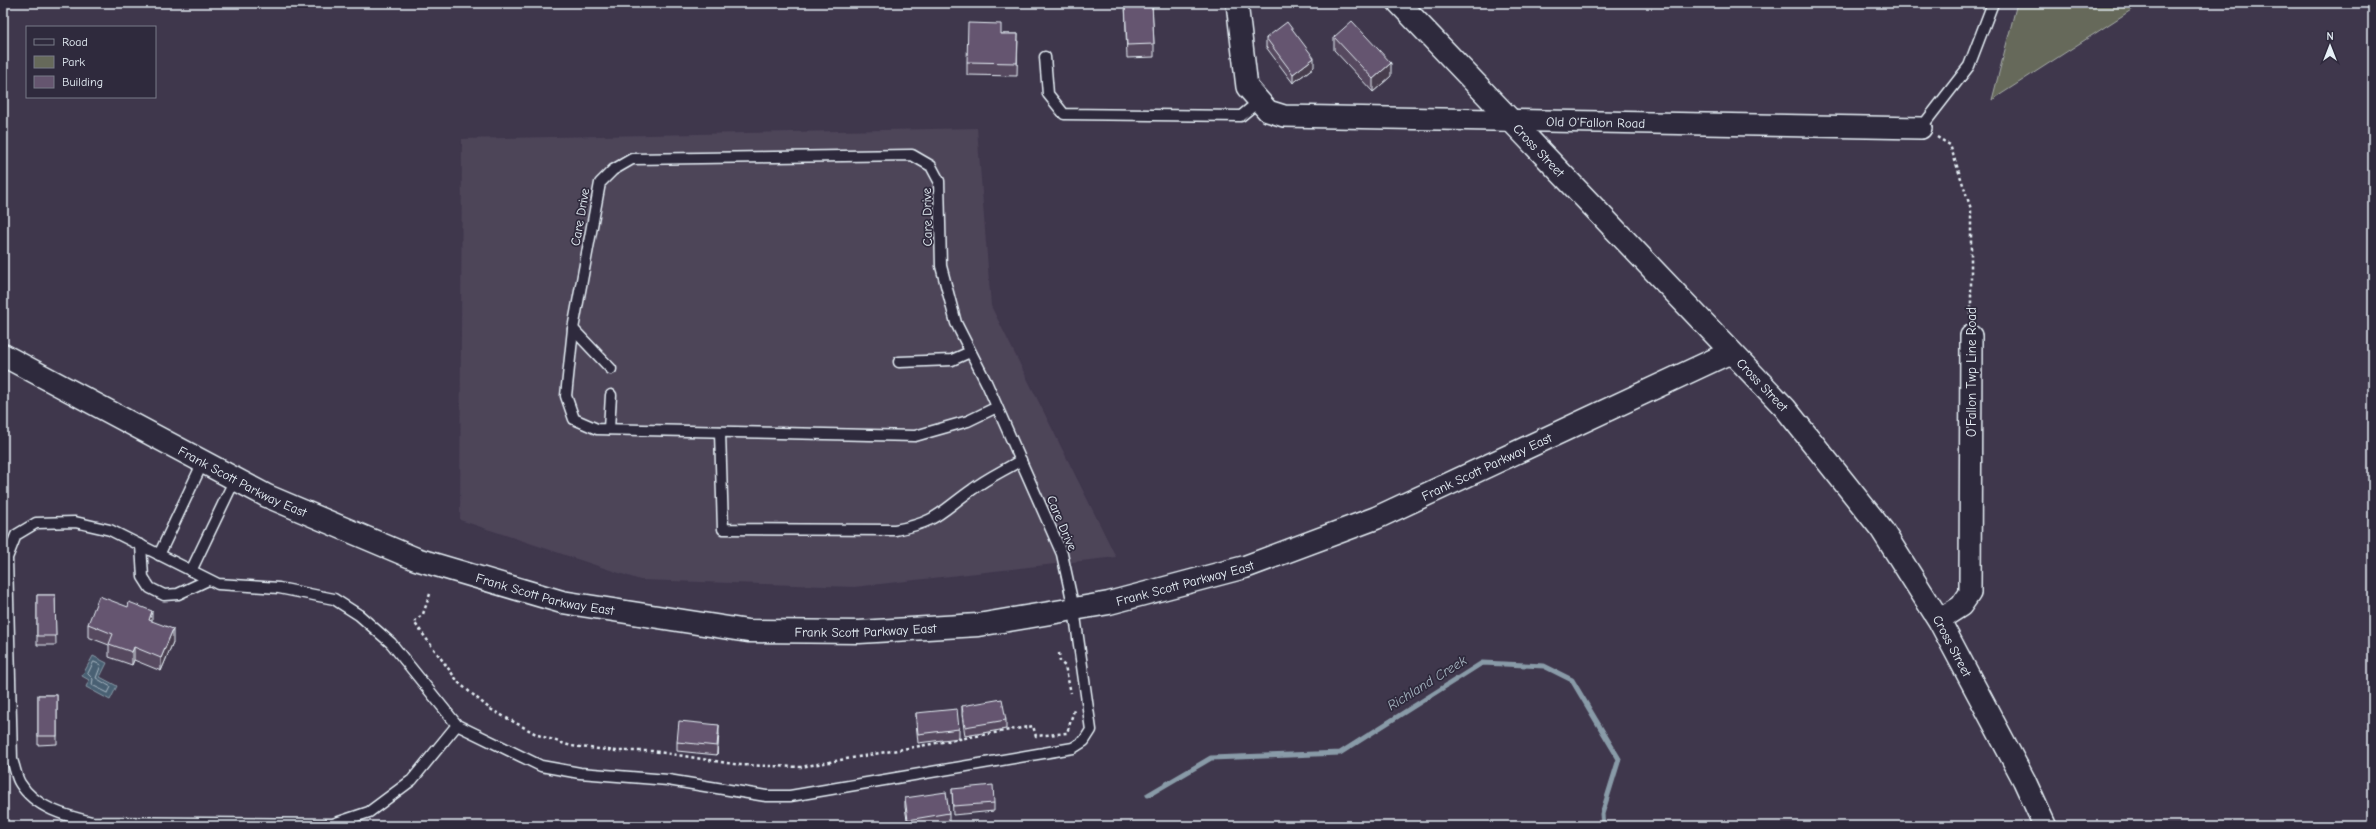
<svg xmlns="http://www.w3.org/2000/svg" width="2376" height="829" viewBox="0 0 2376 829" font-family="'Comic Neue',sans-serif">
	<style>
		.built { fill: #4d4459 }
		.green { fill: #66695a; stroke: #a7ada9 }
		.water { fill: #496173; stroke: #899ba8 }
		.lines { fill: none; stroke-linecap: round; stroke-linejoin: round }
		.shore { stroke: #a8b7c3; stroke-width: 1 }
		.stream { stroke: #899ba8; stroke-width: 5 }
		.lane-casing { stroke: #e8f1f8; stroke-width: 13 }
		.street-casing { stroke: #e8f1f8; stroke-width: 24 }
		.secondary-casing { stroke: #e8f1f8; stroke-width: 25 }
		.path { stroke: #e8f1f8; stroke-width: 2.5; stroke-dasharray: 3 3; stroke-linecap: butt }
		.lane { stroke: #2f2a3d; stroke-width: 10 }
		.street { stroke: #2f2a3d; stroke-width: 21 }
		.secondary { stroke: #2f2a3d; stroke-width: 22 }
		.wall { fill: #57495f; stroke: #e8f1f8 }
		.shaded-wall { fill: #473c4e; stroke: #e8f1f8 }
		.building { fill: #65556f; stroke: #e8f1f8 }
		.labels { text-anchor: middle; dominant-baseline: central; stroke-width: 3.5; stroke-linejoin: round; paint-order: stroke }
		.street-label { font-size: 13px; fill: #e8f1f8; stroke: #2f2a3d }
		.water-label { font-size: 14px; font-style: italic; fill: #a8b7c3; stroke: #2f2a3d }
	</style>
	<rect width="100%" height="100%" fill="#3f374c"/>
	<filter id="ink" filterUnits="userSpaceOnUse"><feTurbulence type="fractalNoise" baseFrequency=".025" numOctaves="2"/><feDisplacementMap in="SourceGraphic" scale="8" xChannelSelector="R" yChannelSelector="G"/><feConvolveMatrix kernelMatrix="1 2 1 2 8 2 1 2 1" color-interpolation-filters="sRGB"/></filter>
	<g filter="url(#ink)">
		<polygon class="built" points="977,128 991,306 1116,557 854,587 640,580 460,520 462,139"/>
		<polygon class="green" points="2017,3 2142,3 1992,100"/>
		<polygon class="water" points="93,656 107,663 100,677 117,686 110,700 86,687 89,680 82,676"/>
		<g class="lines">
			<polygon class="shore" points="94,662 101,665 96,678 111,687 108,693 92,685 93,679 88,674"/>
			<polyline class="stream" points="1148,795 1211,758 1340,753 1482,663 1544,666 1572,680 1619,759 1602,814 1603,826"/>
			<g class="lane-casing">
				<g id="lane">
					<polyline points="1045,57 1048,94 1064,114 1241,116 1258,102"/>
					<polyline points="1921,128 1969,66 1993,3"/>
					<polyline points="573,329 611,369"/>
					<polyline points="899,362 952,360 970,352"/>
					<polyline points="609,429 611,395"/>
					<path d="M720,432l3,97 172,1c43,-8 45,-18 78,-41 14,-11 32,-19 48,-29"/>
					<polyline points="141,545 143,577 150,588 164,595 178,594 208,580"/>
					<polyline points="159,555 203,462"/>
					<polyline points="191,571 235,479"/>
					<path d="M457,725l-45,55 -43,32 -36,12 -241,-2c-26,-6 -57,-14 -72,-39 -4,-6 -5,-16 -8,-23l-5,-202 9,-23 20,-12 39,-1 35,8 108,54 61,4 55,11 25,16 32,28 66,82 84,41 39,7 88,7 98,16h24l283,-48 11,-7 7,-11 -17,-121 -12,-55 -75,-170 -31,-61 -15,-57 -2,-85 -8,-15 -19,-11 -280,4 -19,11 -13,13 -27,146 -7,67 8,23 23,10 318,7 53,-15 29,-14"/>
				</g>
			</g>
			<g class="street-casing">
				<g id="street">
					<path id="s1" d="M1237,3l10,84 21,24 16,5 637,12"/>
					<polyline points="1939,620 1961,606 1970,593 1971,336"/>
				</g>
			</g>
			<g class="secondary-casing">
				<g id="secondary">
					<path id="s2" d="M1399,3l386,405 97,122 57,90 85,160 21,46"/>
					<path id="s3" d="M3,355l264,141 149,63 146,43 186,29 111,1 119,-7 96,-16 35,-6 136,-36 131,-49 355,-166"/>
				</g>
			</g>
			<g class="path">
				<polyline points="1937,137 1950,145 1971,209 1971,318"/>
				<polyline points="430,594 423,614 414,622 459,683 490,709 538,735 571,746 616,751 652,751 740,765 801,767 1033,726 1036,736 1067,733 1074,710"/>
				<polyline points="1059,653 1060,662 1065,666 1071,693"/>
			</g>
			<use href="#lane" class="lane"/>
			<use href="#street" class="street"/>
			<use href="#secondary" class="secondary"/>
		</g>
		<g class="wall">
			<polygon points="1125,3 1152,3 1154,44 1154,57 1127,58"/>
			<polygon points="1001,34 1018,34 1017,76 967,75 967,62"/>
			<polygon points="1334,37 1391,76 1373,92 1334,50"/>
			<polygon points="1266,38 1314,67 1293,83 1266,47"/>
			<polygon points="37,595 55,595 56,645 37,645"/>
			<polygon points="152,621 173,642 161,671 134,660 132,665 109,657 109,645 88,637 88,624"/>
			<polygon points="38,695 57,695 57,744 38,745"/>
			<polygon points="962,706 1006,720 1006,729 965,736 962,715"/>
			<polygon points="916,713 959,729 959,738 918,743 916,722"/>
			<polygon points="719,734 717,755 677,751 677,742"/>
			<polygon points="952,789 994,803 994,811 953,815"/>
			<polygon points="905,798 949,813 949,822 924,826 908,826 905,807"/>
		</g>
		<g class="shaded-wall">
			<polygon points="1314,58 1314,67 1293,83 1293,74"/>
			<polygon points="1391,63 1391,76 1373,92 1373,79"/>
			<polygon points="152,611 152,624 149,620"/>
			<polygon points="173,629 173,642 161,671 161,658"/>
			<polygon points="134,647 134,660 132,665 132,652"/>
			<polygon points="719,725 719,734 717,755 717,746"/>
		</g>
		<g class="building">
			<polygon points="1125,3 1152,3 1154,44 1127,45"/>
			<polygon points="1352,21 1391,63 1373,79 1334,37"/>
			<polygon points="1287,22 1314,58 1293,74 1266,38"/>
			<polygon points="968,23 1001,24 1001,34 1018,34 1017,63 967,62"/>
			<polygon points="37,595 55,595 56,636 37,636"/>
			<polygon points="99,596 128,607 129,602 152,611 149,620 173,629 161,658 134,647 132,652 109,644 113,634 88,624"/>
			<rect x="38" y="695" width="19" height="41"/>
			<polygon points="1002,699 1006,720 965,727 962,706"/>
			<polygon points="957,709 959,729 918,734 916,713"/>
			<polygon points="679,721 719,725 717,746 677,742"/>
			<polygon points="993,785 994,803 953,806 952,789"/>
			<polygon points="946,792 949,813 908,820 905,798"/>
		</g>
	</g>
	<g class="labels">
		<g class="street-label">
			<text stroke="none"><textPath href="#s1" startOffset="445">Old O'Fallon Road</textPath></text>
			<text stroke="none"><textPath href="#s2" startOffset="203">Cross Street</textPath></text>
			<text transform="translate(580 217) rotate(-80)">Care Drive</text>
			<text transform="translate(927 217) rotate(-91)">Care Drive</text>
			<text transform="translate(1971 372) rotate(-90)">O'Fallon Twp Line Road</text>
			<text stroke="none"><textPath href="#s2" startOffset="527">Cross Street</textPath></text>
			<text stroke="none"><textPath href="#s3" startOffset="1567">Frank Scott Parkway East</textPath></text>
			<text stroke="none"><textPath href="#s3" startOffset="271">Frank Scott Parkway East</textPath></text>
			<text transform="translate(1062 523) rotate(67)">Care Drive</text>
			<text stroke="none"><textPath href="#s3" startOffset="1243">Frank Scott Parkway East</textPath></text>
			<text stroke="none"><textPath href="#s3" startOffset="595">Frank Scott Parkway East</textPath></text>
			<text stroke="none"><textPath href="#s3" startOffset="919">Frank Scott Parkway East</textPath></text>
			<text stroke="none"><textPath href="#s2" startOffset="851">Cross Street</textPath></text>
		</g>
		<g class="water-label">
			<text transform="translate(1427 683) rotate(-32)">Richland Creek</text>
		</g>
	</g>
	<rect width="2376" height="829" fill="none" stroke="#2f2a3d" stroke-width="16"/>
	<rect x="8" y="8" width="2360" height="813" fill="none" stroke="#e8f1f8" stroke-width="1.5" filter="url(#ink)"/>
	<rect x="26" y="26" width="130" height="72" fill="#2f2a3d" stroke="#797a88"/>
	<rect x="34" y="39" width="20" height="6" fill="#2f2a3d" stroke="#797a88"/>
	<text x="62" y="46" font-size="12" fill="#e8f1f8">Road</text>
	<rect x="34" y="56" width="20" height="12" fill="#66695a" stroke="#797a88"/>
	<text x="62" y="66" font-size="12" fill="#e8f1f8">Park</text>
	<rect x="34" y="76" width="20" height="12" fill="#65556f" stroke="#797a88"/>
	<text x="62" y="86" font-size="12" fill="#e8f1f8">Building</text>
	<g transform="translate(2330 46)" stroke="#2f2a3d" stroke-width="3" paint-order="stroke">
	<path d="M0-3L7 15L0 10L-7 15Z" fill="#e8f1f8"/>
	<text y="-6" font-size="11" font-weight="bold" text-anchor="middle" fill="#e8f1f8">N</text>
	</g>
</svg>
